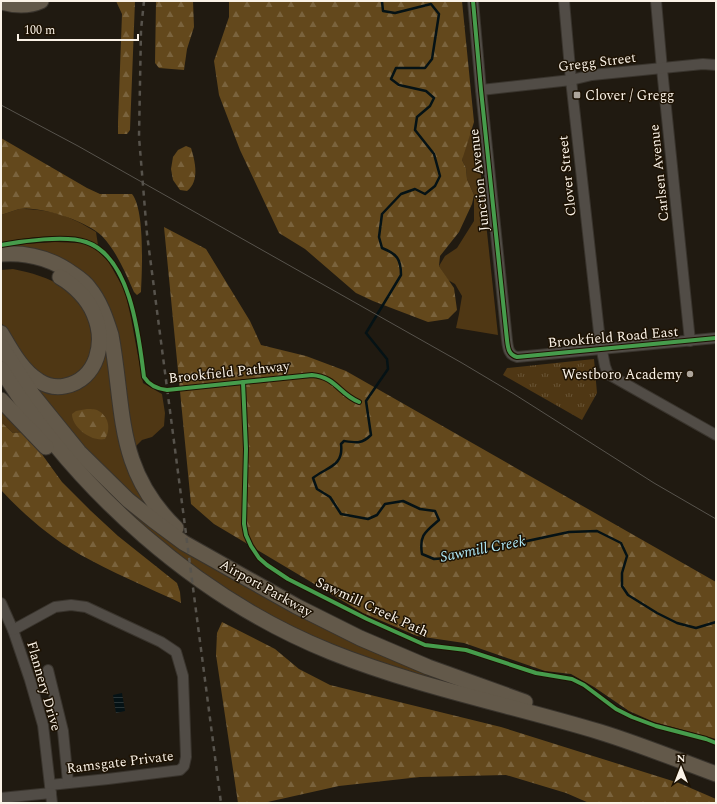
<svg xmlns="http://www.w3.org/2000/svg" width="717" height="804" viewBox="0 0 717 804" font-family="Spectral,serif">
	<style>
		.grass { fill: #4f3714 }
		.forest { fill: url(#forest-firs) }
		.park { fill: url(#park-tufts) }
		.water { fill: url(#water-rules) }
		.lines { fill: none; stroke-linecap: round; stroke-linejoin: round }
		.stream { stroke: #051215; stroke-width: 2.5 }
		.minor-casing { stroke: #39342d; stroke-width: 12 }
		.highway-casing { stroke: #39342d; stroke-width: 17 }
		.minor { stroke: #514c46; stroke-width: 10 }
		.highway { stroke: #63594a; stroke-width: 15 }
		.tram { stroke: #57534c; stroke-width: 1 }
		.rail { stroke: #57534c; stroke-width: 2.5; stroke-dasharray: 5 5; stroke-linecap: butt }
		.cycleway-casing { stroke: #1d1203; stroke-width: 6 }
		.cycleway { stroke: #469c4c; stroke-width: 4 }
		.poi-dot { fill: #aea69c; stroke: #1d1203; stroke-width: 1.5 }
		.labels { text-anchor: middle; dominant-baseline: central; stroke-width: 3; stroke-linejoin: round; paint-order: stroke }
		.street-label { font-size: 14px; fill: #faf2e7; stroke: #1d1203 }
		.poi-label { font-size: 14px; fill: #faf2e7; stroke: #1d1203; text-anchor: start }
		.water-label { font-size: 15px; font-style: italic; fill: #aee9f7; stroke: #1d1203 }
	</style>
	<defs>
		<pattern id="forest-firs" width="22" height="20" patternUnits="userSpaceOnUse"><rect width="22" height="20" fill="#63481c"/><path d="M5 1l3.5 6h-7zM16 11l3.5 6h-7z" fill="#7a633d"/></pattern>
		<pattern id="park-tufts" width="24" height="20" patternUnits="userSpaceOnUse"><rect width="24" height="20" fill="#4f3714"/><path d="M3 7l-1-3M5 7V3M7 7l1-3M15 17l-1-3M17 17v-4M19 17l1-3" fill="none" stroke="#695436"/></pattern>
		<pattern id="water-rules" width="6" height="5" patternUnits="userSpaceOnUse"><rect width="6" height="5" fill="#051215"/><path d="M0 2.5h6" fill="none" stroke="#2a3537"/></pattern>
	</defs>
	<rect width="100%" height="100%" fill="#201a11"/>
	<g class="grass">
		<polygon points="476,129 498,335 456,328 459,314 462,296 455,284 448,280 439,266 445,256 457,248 474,221 474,195 467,179 466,168 462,160 466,135"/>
		<path d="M19,209c31,0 50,6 77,23l2,13c-29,-13 -67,-9 -97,-2v-28z"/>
		<polygon points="55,242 83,243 95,248 108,261 125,291 131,318 143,383 162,394 165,413 164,426 152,437 142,440 136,446 133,448 116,327 105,298 91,281 1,247 25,244"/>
		<path d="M13,269c18,4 36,8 51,19 28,18 42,71 6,89 -6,3 -15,3 -21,4l-24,-19 -24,-40v-52z"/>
		<polygon points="102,336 149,505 147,507 94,458 34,386 77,386"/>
		<polygon points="1,410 23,432 13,433 1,422"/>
		<polygon points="67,447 183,547 224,575 291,611 429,675 445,681 444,684 355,657 297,631 197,572 101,489"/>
	</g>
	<g class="forest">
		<polygon points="116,1 135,1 130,130 127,134 118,134 118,122 122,14"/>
		<polygon points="156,1 193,1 194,27 187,49 184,70 159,68 155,63"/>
		<polygon points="229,1 462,1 474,122 462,160 466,168 467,179 474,195 472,204 459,232 440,256 439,266 454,288 457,310 448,319 428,322 373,301 356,293 305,249 279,233 240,150 219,95 214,61 229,17"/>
		<path d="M1,138l86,50 13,6h32c13,16 10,76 9,98l-4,3 -3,-3c-9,-20 -17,-40 -32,-56 -15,-15 -63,-31 -83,-27 -6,2 -12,4 -18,6z"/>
		<path d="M186,146l5,2c4,13 9,33 -4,43l-7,-1 -7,-10 -2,-11 2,-12 5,-7z"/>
		<polygon points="164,227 206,249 250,321 261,345 306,356 346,371 716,582 716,739 654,722 629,711 594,687 571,674 545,671 464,643 417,636 363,613 214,524 191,504"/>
		<path d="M87,409c3,0 8,0 10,1 12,6 14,19 8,29 -13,3 -33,-11 -33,-25l4,-3z"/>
		<path d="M1,422l12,11 10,-1 13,12 5,9 21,29 29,29 27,25 59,47 3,9 1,11c-34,-16 -70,-31 -102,-49 -29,-17 -55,-39 -78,-64z"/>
		<polygon points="222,622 275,649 299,669 330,685 501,727 679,783 716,799 716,803 589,803 566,793 506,775 420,777 339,786 263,803 238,803 216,655 217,633"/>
	</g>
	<polygon class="park" points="594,359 597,393 582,420 503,375 507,368"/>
	<polygon class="water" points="122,693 125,711 116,713 113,695"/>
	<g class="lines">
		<path class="stream" d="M382,1l1,10 12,2 36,-9 8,10 -7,45 -7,9h-29l-5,11 8,6 27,6 8,7 -4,8 -13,11 -2,13 19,24 6,22 -5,10 -10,8 -10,-5 -14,5 -19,20 -3,23 3,11c15,6 19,11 19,27l-35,58 21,26 1,10 -22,32 5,34c-9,9 -14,8 -27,6l-3,3c3,23 -15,23 -28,34l4,11 13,8 11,17 27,5 9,-4 8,-11 18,-3 17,8 15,2 4,9c-14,12 -20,15 -17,34l12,5 14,-1 121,-26 28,-1 24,12 6,13 -5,17v13l6,9 29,18 20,10 19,5 20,-6"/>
		<g class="minor-casing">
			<g id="minor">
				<path d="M473,1l8,89 26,250c1,9 2,15 10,17l199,-19"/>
				<polyline points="564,1 571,80 600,341 605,366 608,374 716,435"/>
				<polyline points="656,1 662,69 690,341"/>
				<polyline points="481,90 571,80 592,75 703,64 716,65"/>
				<polyline points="1,603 13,630 30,680 43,725 52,803"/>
				<polyline points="13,630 55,607 71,605 86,607 161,642 176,652 183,676 186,757 184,766 180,770 108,779 50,785"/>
				<polyline points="48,670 63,731 68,782"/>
				<polyline points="1,798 51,793"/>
			</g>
		</g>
		<g class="highway-casing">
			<g id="highway">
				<path d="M1,2c14,4 27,5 40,-1"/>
				<path d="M1,254c27,-2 50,4 72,20 6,4 12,8 16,14 11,13 17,31 22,47 14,76 4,134 65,193"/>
				<path d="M1,333c10,17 21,38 38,48 8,5 17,7 26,5 33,-7 41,-44 29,-72 -6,-15 -20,-29 -34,-37"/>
				<polyline points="1,346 32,394 79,452 128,500 153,520 184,543 296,606 360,638 428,667 525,702"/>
				<path d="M1,369c76,122 196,229 330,283 87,35 180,53 269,80 39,12 78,28 116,42"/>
				<polyline points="1,400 46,447"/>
			</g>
		</g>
		<use href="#minor" class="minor"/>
		<use href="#highway" class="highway"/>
		<polyline class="tram" points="1,105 78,146 462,363 514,394 654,483 716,519"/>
		<polyline class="rail" points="144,1 141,30 139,137 147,234 221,803"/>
		<g class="cycleway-casing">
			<g id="cycleway">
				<path d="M473,1l8,89 26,250c1,9 2,15 10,17l199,-19"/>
				<path d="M1,245c21,-4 65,-10 85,-3 45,15 53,95 58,135 5,8 14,12 23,13l145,-15c24,2 27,19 47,27"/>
				<polyline points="243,382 246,449 244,524 246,535 251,546 259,558 267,565 288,579 367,619 425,645 466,650 536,673 572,679 584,685 616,709 632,717 656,726 706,739 716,743"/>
			</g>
		</g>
		<use href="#cycleway" class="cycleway"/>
	</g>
	<g class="poi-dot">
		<rect x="573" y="91" width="8" height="8" rx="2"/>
		<circle cx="690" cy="374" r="4"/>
	</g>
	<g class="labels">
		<g class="street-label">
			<text transform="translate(597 62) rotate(-7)">Gregg Street</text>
			<text transform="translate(659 173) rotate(-96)">Carlsen Avenue</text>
			<text transform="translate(567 176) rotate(-96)">Clover Street</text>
			<text transform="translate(479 180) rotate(-96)">Junction Avenue</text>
			<text transform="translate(613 337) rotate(-5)">Brookfield Road East</text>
			<text transform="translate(229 372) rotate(-6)">Brookfield Pathway</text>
			<text transform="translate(266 588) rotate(29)">Airport Parkway</text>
			<text transform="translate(372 607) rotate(25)">Sawmill Creek Path</text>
			<text transform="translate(44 686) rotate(74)">Flannery Drive</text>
			<text transform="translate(120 762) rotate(-7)">Ramsgate Private</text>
		</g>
		<g class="poi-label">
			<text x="585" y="95">Clover / Gregg</text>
			<text x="682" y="374" text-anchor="end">Westboro Academy</text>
		</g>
		<g class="water-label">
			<text transform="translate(483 549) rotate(-11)">Sawmill Creek</text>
		</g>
	</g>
	<rect width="717" height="804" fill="none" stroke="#faf2e7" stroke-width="4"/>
	<g transform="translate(681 768)" stroke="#1d1203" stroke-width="3" paint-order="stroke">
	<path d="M0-3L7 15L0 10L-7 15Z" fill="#faf2e7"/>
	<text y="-6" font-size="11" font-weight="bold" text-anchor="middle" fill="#faf2e7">N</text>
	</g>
	<path d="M18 34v6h120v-6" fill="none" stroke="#faf2e7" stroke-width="2"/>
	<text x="24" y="34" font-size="12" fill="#faf2e7" stroke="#1d1203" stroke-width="3" paint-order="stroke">100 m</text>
</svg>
